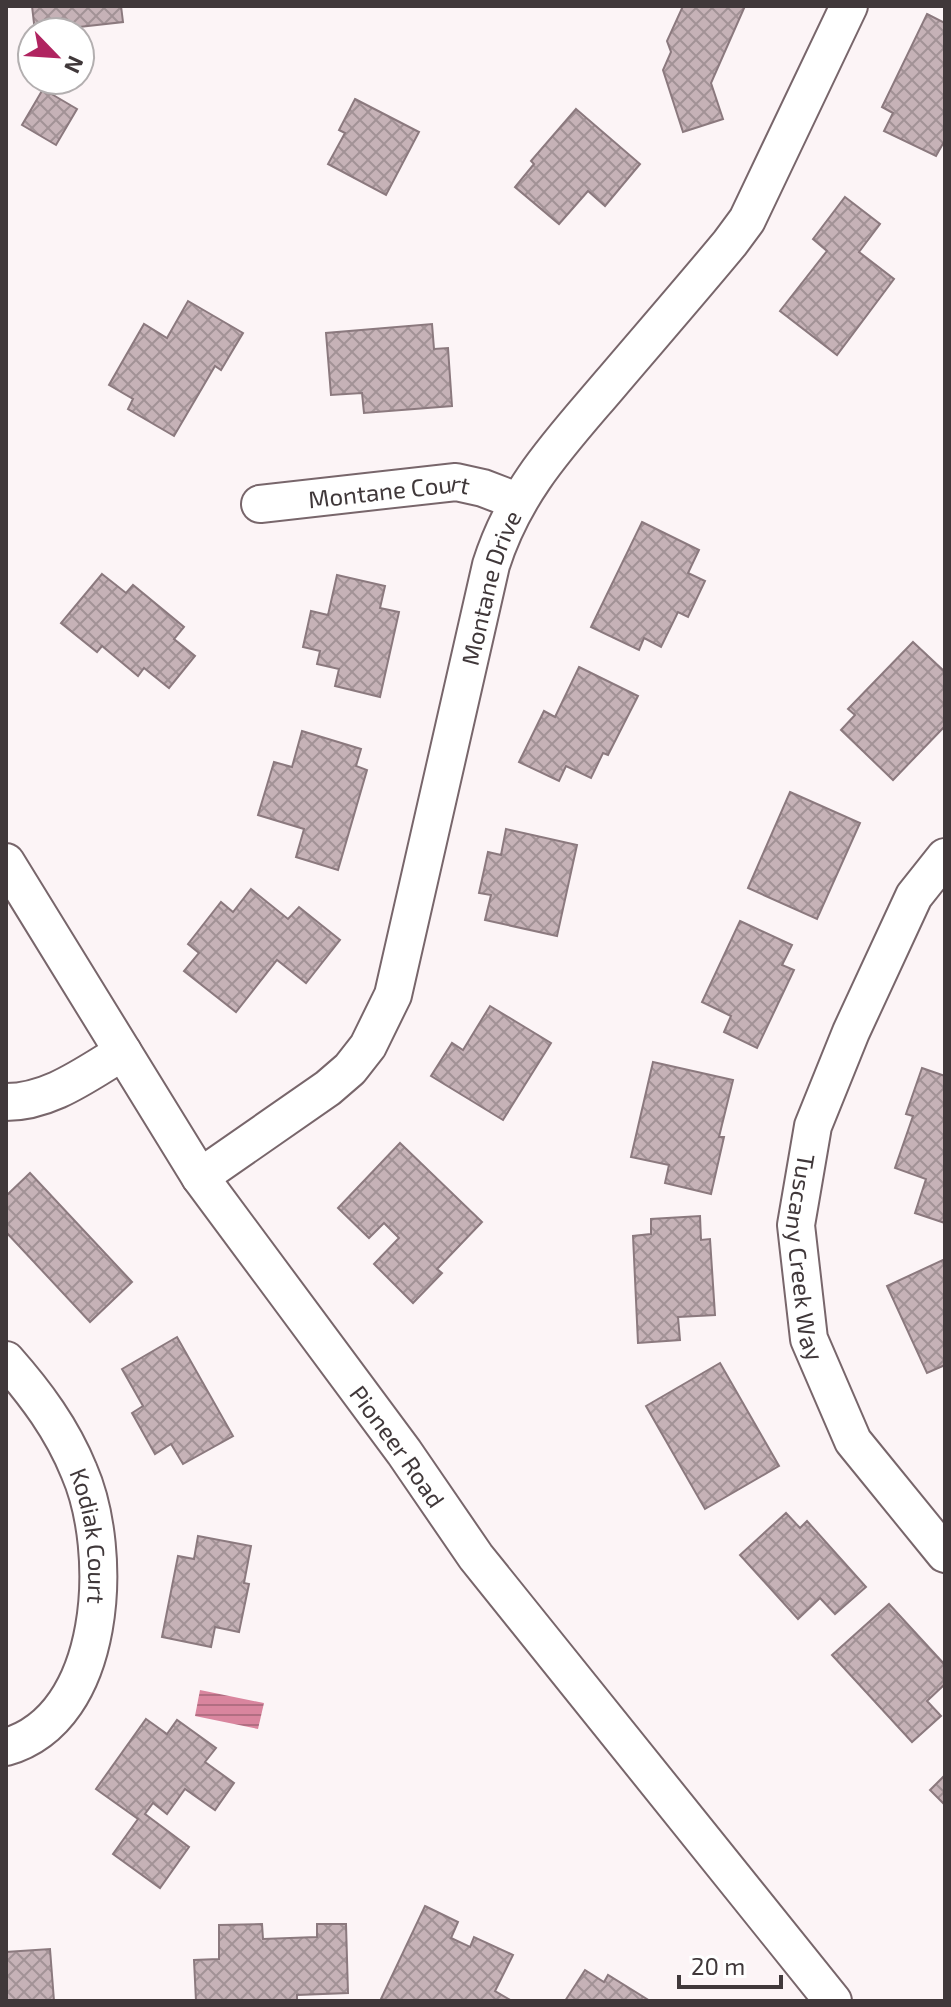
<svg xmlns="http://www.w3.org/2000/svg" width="951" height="2007" viewBox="0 0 951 2007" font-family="'Exo 2',sans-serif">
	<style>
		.water { fill: url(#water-rules) }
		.building { fill: url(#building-cross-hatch); stroke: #8b797e; stroke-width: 2 }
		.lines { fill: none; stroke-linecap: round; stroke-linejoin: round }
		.street-casing { stroke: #78666b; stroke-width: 40 }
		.street { stroke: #fff; stroke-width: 36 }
		.labels { text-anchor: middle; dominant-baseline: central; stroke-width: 8; stroke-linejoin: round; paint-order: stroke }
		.street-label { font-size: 24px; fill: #40383a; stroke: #fff }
	</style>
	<defs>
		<pattern id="water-rules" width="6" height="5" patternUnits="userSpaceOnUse" patternTransform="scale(2)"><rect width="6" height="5" fill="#d9859e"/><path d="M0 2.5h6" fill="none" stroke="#b16e82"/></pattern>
		<pattern id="building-cross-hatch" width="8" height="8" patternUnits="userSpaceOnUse" patternTransform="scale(2)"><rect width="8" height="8" fill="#c6b2b7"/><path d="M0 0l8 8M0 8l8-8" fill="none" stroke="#a29296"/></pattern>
	</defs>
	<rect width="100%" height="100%" fill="#fcf4f6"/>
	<polygon class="water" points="200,1690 264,1703 258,1729 195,1716"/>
	<g class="building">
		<polygon points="32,6 121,6 123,22 35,32"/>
		<polygon points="683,6 745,6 711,83 723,119 683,132 663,70 671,52 667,41"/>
		<polygon points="927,14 945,23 945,140 936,156 884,131 893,113 882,107"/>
		<polygon points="43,89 77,109 56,145 22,125"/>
		<polygon points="355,99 419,132 386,195 328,164 345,133 339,130"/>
		<polygon points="576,109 640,164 605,206 588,191 559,224 515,187 534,164 531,161"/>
		<polygon points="845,197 880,224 859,252 894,279 837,355 780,311 827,251 813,239"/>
		<polygon points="188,301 243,333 221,370 215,366 174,436 128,409 133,399 109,385 144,324 167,338"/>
		<polygon points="432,324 434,349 448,348 452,406 364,413 362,393 331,395 326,333"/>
		<polygon points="642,522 699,550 688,573 705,581 688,617 678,612 661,647 644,638 639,650 591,627"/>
		<polygon points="102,574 126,593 133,585 184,627 174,639 195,656 169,688 144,668 138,676 102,646 97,652 61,623"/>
		<polygon points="337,575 385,586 380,608 399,612 380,697 335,686 339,669 317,664 320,651 303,647 311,611 328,615"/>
		<polygon points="913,642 945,672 945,726 893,780 841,730 855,715 848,709"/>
		<polygon points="579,667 638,696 608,755 603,753 591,778 566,766 559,781 519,762 544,711 555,717"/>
		<polygon points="302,731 361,749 356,766 367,770 338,870 296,857 304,829 258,815 274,762 292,767"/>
		<polygon points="790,792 860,823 817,919 748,888"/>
		<polygon points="506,829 577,845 557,936 485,920 491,895 479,893 488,852 501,855"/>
		<polygon points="251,889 288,919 299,907 340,940 306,983 277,960 236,1012 184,971 199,953 188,944 221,902 233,912"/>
		<polygon points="740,921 792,945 782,965 794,970 757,1048 724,1032 731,1016 702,1002"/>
		<polygon points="490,1006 551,1043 503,1120 431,1076 452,1043 463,1050"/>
		<polygon points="653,1062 733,1080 719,1137 724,1137 711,1194 665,1183 669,1165 631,1157"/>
		<polygon points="922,1068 945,1076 945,1223 915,1213 926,1179 895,1168 913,1116 906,1114"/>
		<polygon points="400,1143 482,1222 437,1269 442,1273 413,1303 374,1264 399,1238 384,1223 369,1238 338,1208"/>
		<polygon points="30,1173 132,1282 90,1322 6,1232 6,1196"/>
		<polygon points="700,1216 701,1240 710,1239 715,1315 678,1317 680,1340 638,1343 633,1236 651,1234 651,1219"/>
		<polygon points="945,1259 945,1365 927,1373 887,1286"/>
		<polygon points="177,1337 233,1436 183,1464 171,1444 155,1454 132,1413 143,1406 122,1369"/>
		<polygon points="720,1363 779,1466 705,1509 646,1406"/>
		<polygon points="786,1513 800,1528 807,1521 866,1587 835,1614 820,1598 798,1619 740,1555"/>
		<polygon points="198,1536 251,1546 244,1583 249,1584 239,1632 215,1627 211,1647 162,1637 178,1556 194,1559"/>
		<polygon points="889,1604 945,1665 945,1684 927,1701 941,1716 912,1742 832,1655"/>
		<polygon points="146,1719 167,1734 177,1720 216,1748 205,1762 234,1783 215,1810 185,1789 167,1814 153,1803 145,1814 189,1847 160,1888 113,1854 138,1819 96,1789"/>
		<polygon points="945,1775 945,1805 930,1790"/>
		<polygon points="425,1906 458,1922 451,1938 470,1947 474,1937 513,1955 495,1991 512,2001 380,2001"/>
		<polygon points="262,1924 263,1939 317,1937 317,1924 346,1924 348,1993 297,1995 297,2001 196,2001 194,1960 219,1959 219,1925"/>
		<polygon points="50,1949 54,2001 6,2001 6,1952"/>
		<polygon points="585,1970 604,1982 608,1975 650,2001 565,2001"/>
	</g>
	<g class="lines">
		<g class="street-casing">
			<g id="street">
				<path id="s1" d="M260,504l196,-22 27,6 34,13"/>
				<path id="s2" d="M945,857l-31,39 -63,136 -38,94 -17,99 13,114 44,102 92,113"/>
				<path id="s3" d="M6,862l194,315 204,275 72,105 357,444"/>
				<path d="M6,1102c44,0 80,-28 117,-50"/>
				<path id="s4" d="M200,1177l128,-89 22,-19 18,-23 25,-51 98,-430c24,-76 70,-123 120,-182 40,-47 80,-93 119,-140l17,-23 102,-214"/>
				<path id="s5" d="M6,1360c30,34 56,69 73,111 35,80 29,247 -73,276"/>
			</g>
		</g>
		<use href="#street" class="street"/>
	</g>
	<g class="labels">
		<g class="street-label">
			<text stroke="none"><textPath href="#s1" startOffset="130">Montane Court</textPath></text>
			<text stroke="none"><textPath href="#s4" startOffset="690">Montane Drive</textPath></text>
			<text stroke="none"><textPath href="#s2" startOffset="434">Tuscany Creek Way</textPath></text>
			<text stroke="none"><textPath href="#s3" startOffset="704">Pioneer Road</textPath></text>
			<text stroke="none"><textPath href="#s5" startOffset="200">Kodiak Court</textPath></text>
		</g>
	</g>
	<rect width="951" height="2007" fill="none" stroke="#40383a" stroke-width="16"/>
	<g transform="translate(56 56) rotate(115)"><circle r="38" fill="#ffffff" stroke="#b3afb0" stroke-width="2"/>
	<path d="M0-6L14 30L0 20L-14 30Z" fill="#b02460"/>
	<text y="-12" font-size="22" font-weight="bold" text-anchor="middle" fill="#40383a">N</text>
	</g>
	<path d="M679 1975v12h102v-12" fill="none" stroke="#40383a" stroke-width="4"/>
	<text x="691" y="1975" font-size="24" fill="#40383a" stroke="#ffffff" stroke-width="6" paint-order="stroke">20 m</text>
</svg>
